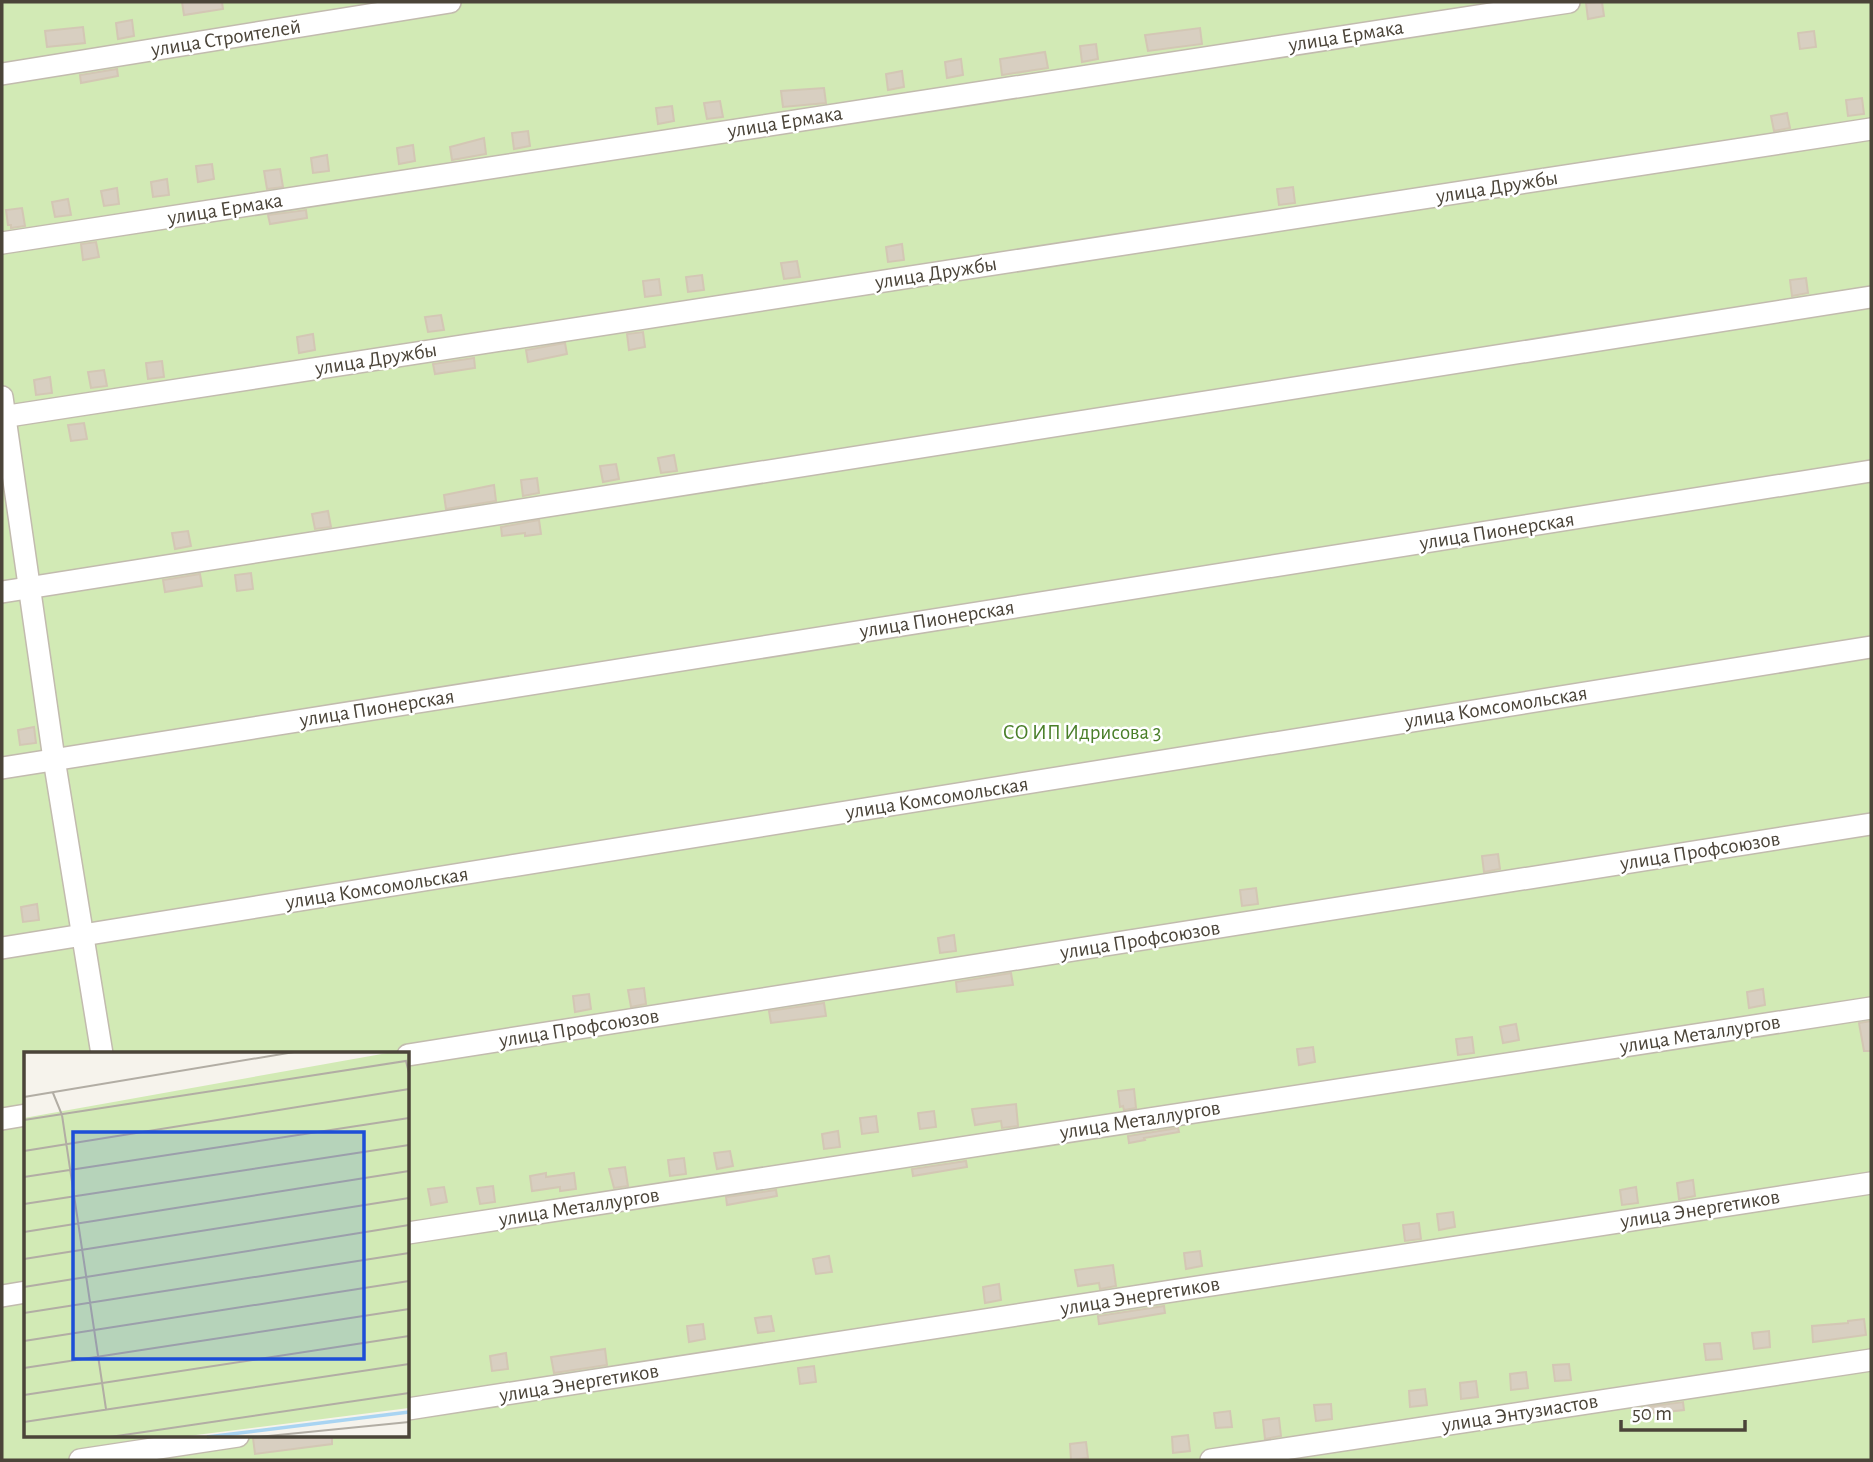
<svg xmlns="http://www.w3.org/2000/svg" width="1873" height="1462" viewBox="0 0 1873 1462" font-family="'Alegreya Sans',sans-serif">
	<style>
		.green { fill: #d2eab5; fill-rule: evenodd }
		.building { fill: #d8cfc1; stroke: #d3c7b4; stroke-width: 2 }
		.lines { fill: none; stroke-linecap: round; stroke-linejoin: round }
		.minor-casing { stroke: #c2bbae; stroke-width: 24 }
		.minor { stroke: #fff; stroke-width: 21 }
		.labels { text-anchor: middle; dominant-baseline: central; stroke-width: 5; stroke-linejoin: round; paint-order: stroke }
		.street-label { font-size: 21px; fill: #4b4439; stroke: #fff }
		.park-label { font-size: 21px; fill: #4a7f2a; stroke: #fff }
		.inset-river { fill: none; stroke: #a9d4f2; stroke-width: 3.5 }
		.inset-road { fill: none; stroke: #b2ada4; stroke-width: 2 }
		.view { fill: #1d4ed8; fill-opacity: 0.15; stroke: #1d4ed8; stroke-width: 3.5 }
		.inset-edge { fill: none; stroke: #4b4439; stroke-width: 3.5 }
	</style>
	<rect width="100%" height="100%" fill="#f6f3ec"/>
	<path class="green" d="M2,2h1869v1458h-1869zM26,1054h382v382h-382z"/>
	<g class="building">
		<polygon points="182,2 222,2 223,9 184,15"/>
		<polygon points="1602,2 1604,16 1588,19 1586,3"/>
		<polygon points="132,20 134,36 118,39 116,23"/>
		<polygon points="83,27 85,43 47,47 45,31"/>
		<polygon points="1200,28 1202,44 1148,51 1145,35"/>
		<polygon points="1814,31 1816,47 1800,49 1798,33"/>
		<polygon points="1096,44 1098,59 1082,62 1080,46"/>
		<polygon points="1045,52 1048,68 1002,75 1000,59"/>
		<polygon points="961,59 963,75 947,78 945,62"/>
		<polygon points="117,69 118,76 81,83 80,75"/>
		<polygon points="902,71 904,87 888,90 886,74"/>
		<polygon points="824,88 826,103 783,107 781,91"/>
		<polygon points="1862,98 1864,114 1848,116 1846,100"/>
		<polygon points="720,101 723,117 707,119 704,103"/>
		<polygon points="672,106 674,121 658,124 656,108"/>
		<polygon points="1787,113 1790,128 1774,131 1771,116"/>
		<polygon points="528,131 530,146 514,149 512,133"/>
		<polygon points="484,138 486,154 452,160 450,147"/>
		<polygon points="413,145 415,161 399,164 397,148"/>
		<polygon points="327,155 329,171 313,173 311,158"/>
		<polygon points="212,164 214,179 198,182 196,166"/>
		<polygon points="280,169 283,187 267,189 264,171"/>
		<polygon points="167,179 169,195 153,197 151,182"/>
		<polygon points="1293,187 1295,203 1279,205 1277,189"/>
		<polygon points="117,188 119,204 104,206 101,191"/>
		<polygon points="68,199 71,215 55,217 52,202"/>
		<polygon points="22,208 25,226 11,228 11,225 8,225 6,210"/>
		<polygon points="306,210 307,218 270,224 268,215"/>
		<polygon points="96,242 99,257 83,260 81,244"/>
		<polygon points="902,244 904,260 888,262 886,247"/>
		<polygon points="797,261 800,277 784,279 781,263"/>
		<polygon points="702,275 704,290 688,292 686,277"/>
		<polygon points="1806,278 1808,293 1792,296 1790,280"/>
		<polygon points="659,279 661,295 645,297 643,281"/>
		<polygon points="441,315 444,330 428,332 425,317"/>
		<polygon points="643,332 645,347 629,350 627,334"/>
		<polygon points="313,334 315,350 299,353 297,337"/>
		<polygon points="565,343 567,354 528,362 526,350"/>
		<polygon points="474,358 475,368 435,374 433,364"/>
		<polygon points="162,361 164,377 148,379 146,363"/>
		<polygon points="104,370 107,386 91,388 88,372"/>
		<polygon points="50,377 52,393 36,395 34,380"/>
		<polygon points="84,423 87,439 71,441 68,425"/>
		<polygon points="674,455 677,471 661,473 658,458"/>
		<polygon points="616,464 619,479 603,482 600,466"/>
		<polygon points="537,478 539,493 523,496 521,480"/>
		<polygon points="494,485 496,501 446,509 444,495"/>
		<polygon points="328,511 331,527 315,529 312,514"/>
		<polygon points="539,520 541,534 525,536 525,533 502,536 501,527"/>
		<polygon points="188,531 191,546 175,549 172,533"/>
		<polygon points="251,573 253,589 237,591 235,575"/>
		<polygon points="200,574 202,586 165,592 163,580"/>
		<polygon points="34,727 36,743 20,745 18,730"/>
		<polygon points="1498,854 1500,869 1484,872 1482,856"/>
		<polygon points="1256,888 1258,904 1242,906 1240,890"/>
		<polygon points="37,904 39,920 23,922 21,907"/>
		<polygon points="954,935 956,951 940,953 938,938"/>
		<polygon points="1011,973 1013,985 957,992 956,982"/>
		<polygon points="644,988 646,1004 631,1007 628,990"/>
		<polygon points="1763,989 1765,1005 1749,1008 1747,992"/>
		<polygon points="589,994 591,1009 575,1012 573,996"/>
		<polygon points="824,1003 826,1016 771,1023 769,1011"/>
		<polygon points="1871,1021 1871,1051 1864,1051 1859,1023"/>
		<polygon points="1516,1024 1519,1040 1503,1043 1500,1027"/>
		<polygon points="1472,1037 1474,1053 1458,1055 1456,1039"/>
		<polygon points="1313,1047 1315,1062 1299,1065 1297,1049"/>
		<polygon points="1134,1089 1136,1108 1124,1110 1123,1106 1120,1107 1118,1091"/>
		<polygon points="1016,1104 1018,1126 1002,1128 1001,1121 975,1125 972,1109"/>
		<polygon points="934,1111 936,1127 920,1129 918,1113"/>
		<polygon points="876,1116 878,1132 862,1134 860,1118"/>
		<polygon points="1178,1128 1179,1132 1144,1138 1145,1140 1129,1143 1128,1136"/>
		<polygon points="838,1131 840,1147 824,1149 822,1134"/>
		<polygon points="730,1151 733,1166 717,1169 714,1153"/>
		<polygon points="684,1158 686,1174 670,1176 668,1160"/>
		<polygon points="966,1161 967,1167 913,1176 912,1169"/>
		<polygon points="625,1167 628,1186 614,1188 609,1169"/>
		<polygon points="546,1173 546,1177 574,1173 576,1189 560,1191 560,1187 532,1191 530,1176"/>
		<polygon points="1693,1180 1695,1196 1679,1199 1677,1183"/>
		<polygon points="493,1186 495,1202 480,1204 477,1188"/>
		<polygon points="444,1187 447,1202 431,1205 428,1189"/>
		<polygon points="1636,1187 1638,1203 1622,1205 1620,1190"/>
		<polygon points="776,1190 777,1196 727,1205 726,1197"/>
		<polygon points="1453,1212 1455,1227 1439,1230 1437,1214"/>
		<polygon points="1419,1223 1421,1239 1405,1241 1403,1225"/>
		<polygon points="1200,1251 1202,1266 1186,1269 1184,1253"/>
		<polygon points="829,1256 832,1272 816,1274 813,1259"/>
		<polygon points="1113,1265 1116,1286 1100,1289 1099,1283 1078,1286 1075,1270"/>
		<polygon points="999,1284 1001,1300 985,1303 983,1287"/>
		<polygon points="1164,1306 1165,1313 1099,1324 1098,1316"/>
		<polygon points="771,1316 774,1331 758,1333 755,1318"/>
		<polygon points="1864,1319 1866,1335 1813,1342 1812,1326 1848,1323 1848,1321"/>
		<polygon points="703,1324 705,1339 689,1342 687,1326"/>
		<polygon points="1769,1331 1770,1347 1754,1349 1752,1333"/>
		<polygon points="1720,1343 1722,1359 1706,1360 1704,1344"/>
		<polygon points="605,1349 607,1365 554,1373 551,1357"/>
		<polygon points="506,1353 508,1369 492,1371 490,1356"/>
		<polygon points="1569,1364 1571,1380 1555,1381 1553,1365"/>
		<polygon points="814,1366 816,1382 800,1384 798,1368"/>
		<polygon points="1526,1372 1528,1388 1511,1390 1510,1374"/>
		<polygon points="1476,1381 1478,1397 1461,1399 1460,1383"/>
		<polygon points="1425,1389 1427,1405 1410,1407 1409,1391"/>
		<polygon points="1683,1402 1684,1410 1646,1414 1645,1407"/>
		<polygon points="1331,1404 1332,1419 1316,1421 1314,1405"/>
		<polygon points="1230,1411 1232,1427 1216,1428 1214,1413"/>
		<polygon points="1279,1418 1281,1436 1265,1439 1263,1420"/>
		<polygon points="1188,1435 1190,1451 1173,1453 1172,1437"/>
		<polygon points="271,1436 332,1436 332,1444 255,1454 253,1438"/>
		<polygon points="1086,1442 1088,1458 1071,1460 1070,1444"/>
	</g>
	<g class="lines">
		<g class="minor-casing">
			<g id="minor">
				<polyline points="2,74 450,2"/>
				<polyline points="2,243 1569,2"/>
				<polyline points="2,397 54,759 102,1054"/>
				<polyline points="2,417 1871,129"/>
				<polyline points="2,592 1871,297"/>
				<polyline points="2,768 1871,471"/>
				<polyline points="2,948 1871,647"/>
				<polyline points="408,1055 1871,824"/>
				<polyline points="2,1119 26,1115"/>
				<polyline points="408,1233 1871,1008"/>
				<polyline points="2,1296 26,1292"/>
				<polyline points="408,1409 1871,1183"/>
				<polyline points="80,1460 238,1436"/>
				<polyline points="1211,1460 1871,1360"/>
			</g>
		</g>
		<use href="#minor" class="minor"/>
	</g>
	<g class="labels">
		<g class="street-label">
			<text transform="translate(1346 36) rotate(-9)">улица Ермака</text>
			<text transform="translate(226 38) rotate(-9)">улица Строителей</text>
			<text transform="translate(785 122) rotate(-9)">улица Ермака</text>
			<text transform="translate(1497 187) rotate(-9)">улица Дружбы</text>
			<text transform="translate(225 209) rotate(-9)">улица Ермака</text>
			<text transform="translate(936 273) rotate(-9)">улица Дружбы</text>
			<text transform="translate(376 359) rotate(-9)">улица Дружбы</text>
			<text transform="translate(1497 531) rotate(-9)">улица Пионерская</text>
			<text transform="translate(937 619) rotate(-9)">улица Пионерская</text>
			<text transform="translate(1496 707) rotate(-9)">улица Комсомольская</text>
			<text transform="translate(377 708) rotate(-9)">улица Пионерская</text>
			<text transform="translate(937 798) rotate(-9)">улица Комсомольская</text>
			<text transform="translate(1700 851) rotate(-9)">улица Профсоюзов</text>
			<text transform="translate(377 888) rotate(-9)">улица Комсомольская</text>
			<text transform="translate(1140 940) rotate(-9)">улица Профсоюзов</text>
			<text transform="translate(579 1028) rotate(-9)">улица Профсоюзов</text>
			<text transform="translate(1700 1034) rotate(-9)">улица Металлургов</text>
			<text transform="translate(1140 1120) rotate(-9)">улица Металлургов</text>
			<text transform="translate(579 1207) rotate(-9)">улица Металлургов</text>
			<text transform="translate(1700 1209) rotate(-9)">улица Энергетиков</text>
			<text transform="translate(1140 1296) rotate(-9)">улица Энергетиков</text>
			<text transform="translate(579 1383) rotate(-9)">улица Энергетиков</text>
			<text transform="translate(1520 1413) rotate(-9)">улица Энтузиастов</text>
		</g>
		<g class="park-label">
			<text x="1082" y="732">СО ИП Идрисова 3</text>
		</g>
	</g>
	<g transform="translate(24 1052)">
		<rect width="385" height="385" fill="#f6f3ec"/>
		<path d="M369,0h16v356l-229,29h-156v-319z" fill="#d2eab5"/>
		<path class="inset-river" d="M183,385l202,-25"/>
		<path class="inset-road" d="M29,41l9,22 44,294M0,45l270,-45M0,68l382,-59 3,12M0,99l385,-62M0,125l385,-59M0,152l385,-59M0,180l385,-61M0,207l385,-61M0,235l385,-62M0,261l385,-60M0,289l385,-60M0,316l385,-59M0,343l385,-59M0,370l385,-58M86,385l299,-44M234,385l151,-15"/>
		<path class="view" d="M49,80h291v227h-291z"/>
		<rect width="385" height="385" class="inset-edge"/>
	</g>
	<rect width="1873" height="1462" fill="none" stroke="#4b4439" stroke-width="7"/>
	<path d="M1621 1420v10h124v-10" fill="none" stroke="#4b4439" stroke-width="3.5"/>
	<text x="1632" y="1420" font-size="21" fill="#4b4439" stroke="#ffffff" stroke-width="5" paint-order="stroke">50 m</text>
</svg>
